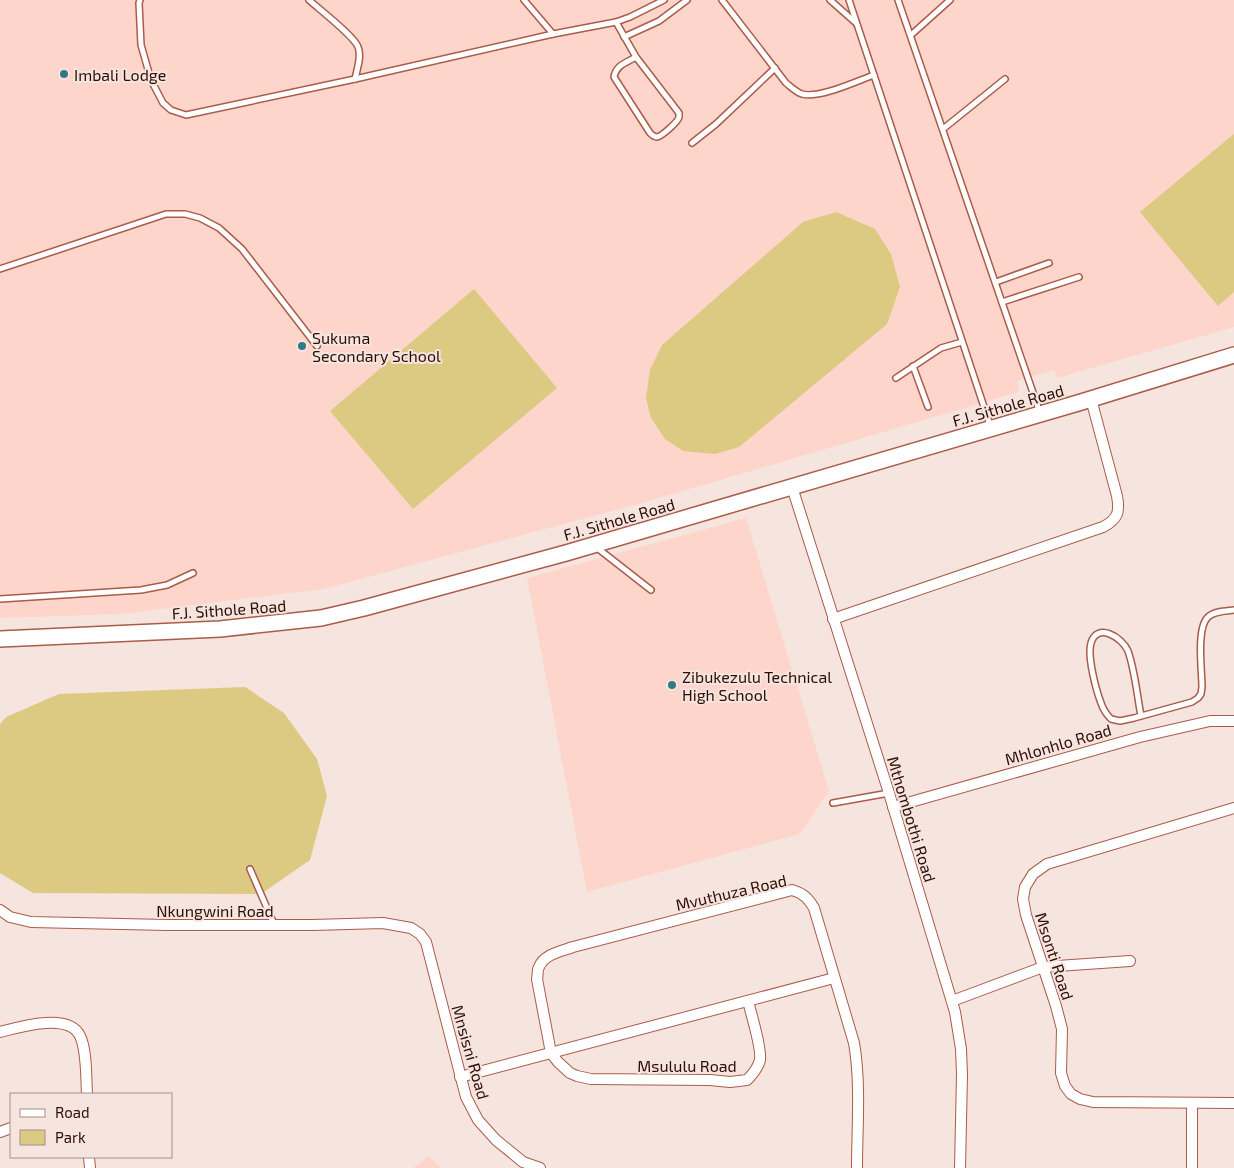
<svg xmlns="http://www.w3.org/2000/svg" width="1234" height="1168" viewBox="0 0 1234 1168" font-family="'Exo 2',sans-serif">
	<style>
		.built { fill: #fdd5cb }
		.green { fill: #ddca82 }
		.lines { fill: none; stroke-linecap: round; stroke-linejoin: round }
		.lane-casing { stroke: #aa5c48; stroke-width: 8 }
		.street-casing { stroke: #aa5c48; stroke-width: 12 }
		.secondary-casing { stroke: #aa5c48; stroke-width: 18 }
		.lane { stroke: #fff; stroke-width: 5 }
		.street { stroke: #fff; stroke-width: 10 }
		.secondary { stroke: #fff; stroke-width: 15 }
		.poi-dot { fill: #357989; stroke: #f6e4df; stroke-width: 2 }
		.labels { text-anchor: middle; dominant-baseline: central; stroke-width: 4; stroke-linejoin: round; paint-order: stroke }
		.poi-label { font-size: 16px; fill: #2d0e06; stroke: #f6e4df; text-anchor: start }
		.street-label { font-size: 16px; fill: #2d0e06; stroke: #f6e4df }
	</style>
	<rect width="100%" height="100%" fill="#f6e4df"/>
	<g class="built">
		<polygon points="0,0 1234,0 1234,327 1057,378 1054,370 1017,381 1019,392 649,501 323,589 122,614 0,618"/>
		<polygon points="746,518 829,791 800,834 587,892 527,578"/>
		<polygon points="429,1156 441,1168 413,1168"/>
	</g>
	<g class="green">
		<polygon points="1234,134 1234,292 1218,306 1140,212"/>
		<polygon points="836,212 875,229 891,254 900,287 887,324 739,447 715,454 683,451 665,439 651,418 646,398 650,370 662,345 803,222"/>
		<polygon points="474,289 557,388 413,509 330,411"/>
		<polygon points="245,687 284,713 317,759 327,796 310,860 261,894 33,893 0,873 0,724 6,717 59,694"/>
	</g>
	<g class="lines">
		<g class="lane-casing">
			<g id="lane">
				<polyline points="140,0 139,3 141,45 151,80 163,103 171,110 186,115 355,79 553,34 616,22 630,17 664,0"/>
				<path d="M309,0c10,9 46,37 49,47 4,9 -1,22 -3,32"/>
				<polyline points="524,0 553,34"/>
				<path d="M722,0l64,83c5,4 10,9 16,11 17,5 55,-13 72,-19"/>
				<polyline points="830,0 856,23"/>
				<polyline points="849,0 991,428"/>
				<polyline points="898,0 1040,413"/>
				<path d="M616,22l20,35 43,56c0,1 0,3 0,4 -1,5 -17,19 -22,20 -3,0 -5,-2 -7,-4l-36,-56c2,-12 12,-14 22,-20"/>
				<polyline points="911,35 950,0"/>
				<polyline points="624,37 659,21 687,0"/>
				<polyline points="943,129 1005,79"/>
				<polyline points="692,143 716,124 775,68"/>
				<polyline points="0,269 166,214 185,214 200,218 219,228 242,249 317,346"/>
				<polyline points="996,282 1049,263"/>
				<polyline points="1002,302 1079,277"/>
				<polyline points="913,366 928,407"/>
				<polyline points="896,378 941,348 962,342"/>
				<polyline points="596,547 651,590"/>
				<polyline points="0,599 141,590 167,585 193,573"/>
				<path d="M1141,716c-4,-21 -6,-45 -13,-65 -6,-14 -31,-29 -37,-8 -4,13 5,47 10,60 2,6 6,12 10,16l9,2 14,-3 58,-16 6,-4 3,-4 1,-7c0,-16 -6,-59 6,-70 6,-6 17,-6 26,-7"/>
				<polyline points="833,803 889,793"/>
				<polyline points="250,869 274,924"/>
			</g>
		</g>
		<g class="street-casing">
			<g id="street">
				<polyline points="792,487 889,793 955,1012 961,1049 962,1074 960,1168"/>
				<path d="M833,619l270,-92c15,-8 17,-15 14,-31l-26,-97"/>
				<polyline points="893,807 1140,737 1210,721 1234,721"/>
				<polyline points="1234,808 1047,864 1033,874 1025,887 1023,899 1026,915 1056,1006 1062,1029 1061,1073 1065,1086 1071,1094 1080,1099 1093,1102 1234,1103"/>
				<polyline points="0,910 10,917 31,922 167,925 312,925 383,923 411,928 420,934 426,942 466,1097 478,1120 496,1140 523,1162 540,1168"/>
				<path d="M748,1001c3,13 14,47 12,59 -2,8 -7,14 -13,20l-17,2 -20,-2 -119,-1 -14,-3 -7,-3 -12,-11 -7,-9 -14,-74c1,-4 0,-9 2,-12 5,-13 23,-16 34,-20l219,-57c11,3 16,8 22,18l40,135c7,41 3,84 3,125"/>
				<polyline points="952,1001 1043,967 1130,961"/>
				<path d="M0,1032c19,-5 69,-20 80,4 7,14 6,42 7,58"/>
				<polyline points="460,1077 834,978"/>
				<polyline points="1192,1103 1192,1168"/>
				<polyline points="0,1132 11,1128"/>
				<polyline points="89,1157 90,1168"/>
			</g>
		</g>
		<g class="secondary-casing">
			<polyline id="secondary" points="0,639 220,629 321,618 364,608 566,553 1078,403 1234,355"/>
		</g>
		<use href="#lane" class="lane"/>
		<use href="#street" class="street"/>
		<use href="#secondary" class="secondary"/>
	</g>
	<g class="poi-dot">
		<circle cx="64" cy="74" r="5"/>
		<circle cx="302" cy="346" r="5"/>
		<circle cx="672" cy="685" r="5"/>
	</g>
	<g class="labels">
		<g class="poi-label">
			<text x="74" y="74">Imbali Lodge</text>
			<text x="312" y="337">Sukuma<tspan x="312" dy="18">Secondary School</tspan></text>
			<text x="682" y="676">Zibukezulu Technical<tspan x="682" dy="18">High School</tspan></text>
		</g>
		<g class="street-label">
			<text transform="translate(1008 405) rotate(-16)">F.J. Sithole Road</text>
			<text transform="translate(619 519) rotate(-16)">F.J. Sithole Road</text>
			<text transform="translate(229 609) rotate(-4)">F.J. Sithole Road</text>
			<text transform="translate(1058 744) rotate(-16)">Mhlonhlo Road</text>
			<text transform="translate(912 819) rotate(73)">Mthombothi Road</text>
			<text transform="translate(731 892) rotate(-13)">Mvuthuza Road</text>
			<text x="215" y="910">Nkungwini Road</text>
			<text transform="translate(1055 956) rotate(72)">Msonti Road</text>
			<text transform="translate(471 1052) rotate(74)">Mnsisni Road</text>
			<text x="687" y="1065">Msululu Road</text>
		</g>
	</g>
	<rect x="10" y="1093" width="162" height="65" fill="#f6e4df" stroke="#a68e88"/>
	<rect x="20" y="1109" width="25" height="8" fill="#ffffff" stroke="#a68e88"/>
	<text x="55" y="1118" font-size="15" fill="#2d0e06">Road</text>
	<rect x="20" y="1130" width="25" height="15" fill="#ddca82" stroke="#a68e88"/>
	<text x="55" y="1143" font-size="15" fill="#2d0e06">Park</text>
</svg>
